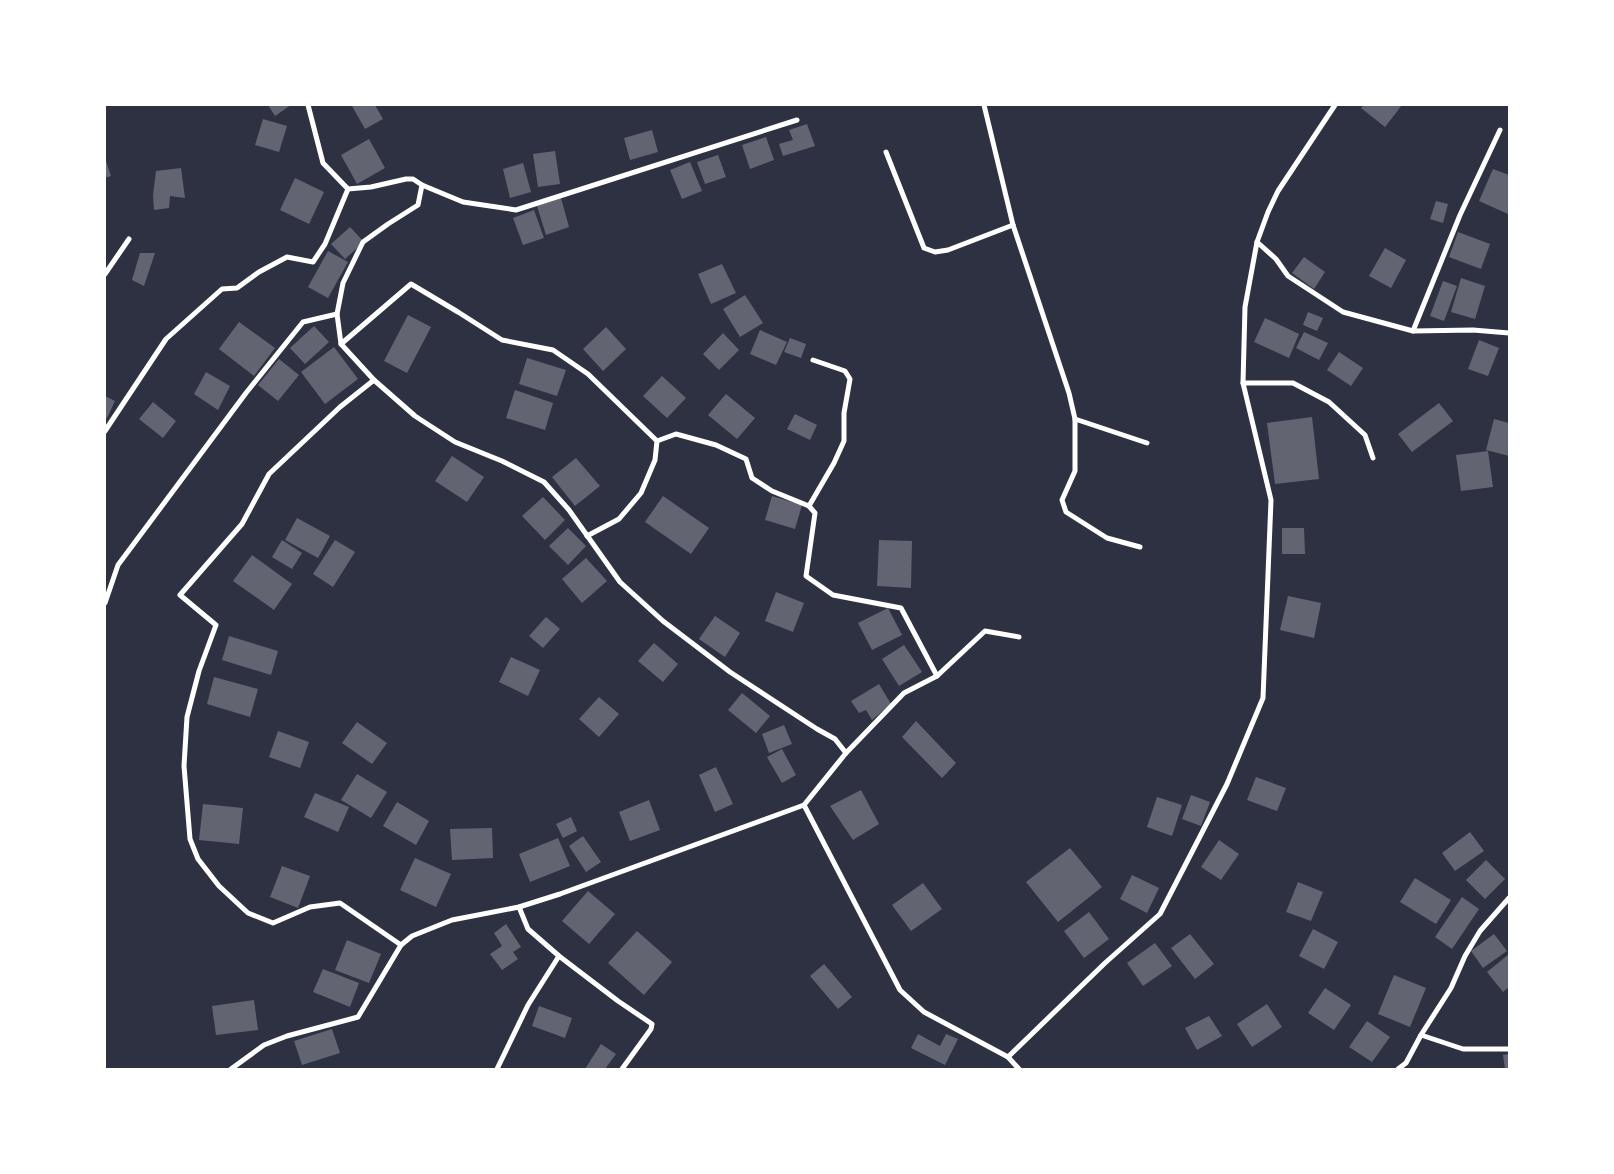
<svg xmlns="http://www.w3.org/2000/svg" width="1614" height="1174" viewBox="0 0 1614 1174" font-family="'Roboto Condensed',sans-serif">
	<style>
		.building { fill: #626471 }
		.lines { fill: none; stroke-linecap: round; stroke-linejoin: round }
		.minor { stroke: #fff; stroke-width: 5 }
	</style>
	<rect width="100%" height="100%" fill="#2d3142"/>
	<g class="building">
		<polygon points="268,105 291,105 275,116"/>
		<polygon points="353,105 375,105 383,119 365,129 352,106"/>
		<polygon points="1364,105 1402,105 1385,127 1361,108"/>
		<polygon points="263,119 287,126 279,152 255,145"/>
		<polygon points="807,124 815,146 783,156 779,144 793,140 789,130"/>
		<polygon points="652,130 658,152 630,160 624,138"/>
		<polygon points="766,137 774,160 750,169 742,145"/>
		<polygon points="369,139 385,168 357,184 341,155"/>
		<polygon points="555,151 560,184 538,187 533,154"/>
		<polygon points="718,155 726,177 705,184 697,162"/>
		<polygon points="105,158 111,176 105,178"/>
		<polygon points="690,162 702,191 682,199 670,170"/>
		<polygon points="523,163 531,192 510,198 503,169"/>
		<polygon points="181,168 185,198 170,196 169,208 154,210 153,195 156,171"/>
		<polygon points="1493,169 1509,175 1508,214 1479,201"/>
		<polygon points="295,178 324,192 309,224 280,210"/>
		<polygon points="561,198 569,227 546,235 537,206"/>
		<polygon points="1436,201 1448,204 1443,223 1430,219"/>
		<polygon points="534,210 544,238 523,245 513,218"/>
		<polygon points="350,227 364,242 345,259 331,244"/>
		<polygon points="1458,232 1490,244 1481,269 1449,257"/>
		<polygon points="1385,248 1406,260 1391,288 1369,276"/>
		<polygon points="328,251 348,262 328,298 308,287"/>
		<polygon points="140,253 155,253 144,286 132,280"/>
		<polygon points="1304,257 1325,272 1314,289 1292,273"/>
		<polygon points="722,264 736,293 711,304 698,274"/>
		<polygon points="1461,278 1485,286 1475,319 1451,312"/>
		<polygon points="1443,281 1457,286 1444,321 1430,316"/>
		<polygon points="745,295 763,323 740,337 723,309"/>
		<polygon points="1308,312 1323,318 1317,331 1303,325"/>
		<polygon points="408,315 431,327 407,373 384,361"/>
		<polygon points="1265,318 1299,334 1289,358 1254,342"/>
		<polygon points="239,322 275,348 254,376 219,349"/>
		<polygon points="314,326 329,342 305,364 290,348"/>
		<polygon points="606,327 626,349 603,371 583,349"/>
		<polygon points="760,330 787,342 776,365 750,354"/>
		<polygon points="1304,332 1328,343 1319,360 1296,348"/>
		<polygon points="723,333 739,350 719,370 703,354"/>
		<polygon points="790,338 806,344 801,358 784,352"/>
		<polygon points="1479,340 1499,348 1488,376 1468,369"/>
		<polygon points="334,347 358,379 325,404 301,372"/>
		<polygon points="1339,352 1363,368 1351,386 1327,370"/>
		<polygon points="527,358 566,370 557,396 519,384"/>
		<polygon points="279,359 299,375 278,401 258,385"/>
		<polygon points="206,372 230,386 218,410 194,394"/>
		<polygon points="662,376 686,398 667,418 643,396"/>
		<polygon points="515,390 553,403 545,430 506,418"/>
		<polygon points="726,394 755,418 737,439 708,415"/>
		<polygon points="105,396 115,401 107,418 105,417"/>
		<polygon points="153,402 176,421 163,438 139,419"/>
		<polygon points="1439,403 1453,421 1412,452 1398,434"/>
		<polygon points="795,414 817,425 810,440 787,429"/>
		<polygon points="1312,417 1319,479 1275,484 1267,423"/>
		<polygon points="1494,419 1509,423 1509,456 1486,450"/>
		<polygon points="1488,451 1493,487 1461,491 1456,455"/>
		<polygon points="452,456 484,477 467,502 435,481"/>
		<polygon points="576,458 600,486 575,506 552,477"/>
		<polygon points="663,496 709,528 691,554 645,522"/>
		<polygon points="772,496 802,505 795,529 765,520"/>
		<polygon points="543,497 565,520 545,540 522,516"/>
		<polygon points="297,518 330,536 318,558 285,540"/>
		<polygon points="568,528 586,546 568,565 549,546"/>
		<polygon points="1282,528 1304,528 1305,554 1282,554"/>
		<polygon points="282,540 302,553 292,569 272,557"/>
		<polygon points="335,540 355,552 333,587 313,574"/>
		<polygon points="879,540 912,541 911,588 877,586"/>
		<polygon points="252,555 292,584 274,610 233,581"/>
		<polygon points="586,558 607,581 582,603 562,579"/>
		<polygon points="776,592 804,603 793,632 765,621"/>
		<polygon points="1288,596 1321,603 1314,638 1280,630"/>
		<polygon points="888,608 902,635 872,650 858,623"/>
		<polygon points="715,616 740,633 725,657 699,639"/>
		<polygon points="546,617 560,629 543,648 529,636"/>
		<polygon points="229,636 278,651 271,675 222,660"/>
		<polygon points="654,643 678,664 663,682 638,661"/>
		<polygon points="904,645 922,672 899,686 882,659"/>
		<polygon points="511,657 540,670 528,696 499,682"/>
		<polygon points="214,677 258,689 250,717 207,704"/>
		<polygon points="879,684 891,704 872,720 866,710 859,713 851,701"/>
		<polygon points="742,693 770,716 756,733 728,710"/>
		<polygon points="599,697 619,714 599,737 579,719"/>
		<polygon points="916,721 956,763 942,778 902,737"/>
		<polygon points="357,722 387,743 372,764 342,743"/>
		<polygon points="784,725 792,744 769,753 762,734"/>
		<polygon points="278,731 309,742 300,768 269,757"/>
		<polygon points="782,749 796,775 782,783 767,757"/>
		<polygon points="716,767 733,804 715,812 699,775"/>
		<polygon points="357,774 387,792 371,818 341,800"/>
		<polygon points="1256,777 1286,788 1277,811 1247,800"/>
		<polygon points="861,790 879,824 853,840 830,806"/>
		<polygon points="315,793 349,807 338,832 304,817"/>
		<polygon points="1191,795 1210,802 1201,826 1182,819"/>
		<polygon points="1157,797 1182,805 1172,836 1147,827"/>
		<polygon points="649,800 660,830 630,841 619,812"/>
		<polygon points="397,802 429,821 416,845 383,826"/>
		<polygon points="203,804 243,808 239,844 199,840"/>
		<polygon points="571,817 577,831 563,838 556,824"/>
		<polygon points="492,828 493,858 452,860 450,829"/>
		<polygon points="1470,832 1484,851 1455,871 1442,853"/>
		<polygon points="583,836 601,862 586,872 569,846"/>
		<polygon points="558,838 570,866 530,882 519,854"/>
		<polygon points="1219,840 1239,854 1221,880 1201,867"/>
		<polygon points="1070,848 1102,887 1058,922 1026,882"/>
		<polygon points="415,858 451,874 436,907 400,890"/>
		<polygon points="1486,860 1505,879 1485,899 1466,880"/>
		<polygon points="282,866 310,876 298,908 270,897"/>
		<polygon points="1132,875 1159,888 1147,913 1120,899"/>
		<polygon points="1415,878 1451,900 1436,924 1400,902"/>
		<polygon points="1298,882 1323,892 1311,921 1286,912"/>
		<polygon points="923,883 942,909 911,931 892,905"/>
		<polygon points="588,891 615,914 589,944 562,921"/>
		<polygon points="1462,897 1479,909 1452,949 1435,937"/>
		<polygon points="1089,912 1109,939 1084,958 1064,931"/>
		<polygon points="506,924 521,947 513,952 518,959 502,970 490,954 502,946 494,933"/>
		<polygon points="1313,929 1338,942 1324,969 1299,956"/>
		<polygon points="637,931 672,962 644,995 608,963"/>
		<polygon points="1190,934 1214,964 1195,979 1171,948"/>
		<polygon points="1494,934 1507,951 1483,968 1471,951"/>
		<polygon points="347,940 381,954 369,983 335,970"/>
		<polygon points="1155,943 1172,966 1143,986 1127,963"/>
		<polygon points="1509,954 1509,987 1503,992 1487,972"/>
		<polygon points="824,964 852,997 838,1009 810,976"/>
		<polygon points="323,969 359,983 350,1007 313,992"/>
		<polygon points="1394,975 1426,988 1410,1027 1378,1014"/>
		<polygon points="1325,988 1351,1005 1334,1030 1308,1013"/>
		<polygon points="254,1000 258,1030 216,1035 212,1006"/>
		<polygon points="1267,1004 1282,1027 1252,1047 1237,1024"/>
		<polygon points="539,1006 572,1018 565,1038 532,1026"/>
		<polygon points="1209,1016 1222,1036 1197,1050 1185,1028"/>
		<polygon points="1367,1021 1390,1037 1372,1062 1349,1047"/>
		<polygon points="332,1029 340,1053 302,1065 294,1041"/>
		<polygon points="918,1034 940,1046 946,1034 958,1039 945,1065 911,1048"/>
		<polygon points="601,1044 616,1054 605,1069 585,1069"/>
		<polygon points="1509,1054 1509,1069 1505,1069 1503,1055"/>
	</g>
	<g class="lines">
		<g class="minor">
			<polyline points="984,105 1013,225 1069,393 1075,419 1075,471 1062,500 1066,512 1107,538 1140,547"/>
			<polyline points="886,152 924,248 935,252 948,250 1013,225"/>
			<polyline points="422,185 463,202 516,210 797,120"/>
			<polyline points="1257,242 1276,259 1288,276 1343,312 1413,331 1473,330 1509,333"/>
			<polyline points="105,274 129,239"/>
			<polyline points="1413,331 1460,215 1500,130"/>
			<polyline points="341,344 411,284 458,312 502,340 553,350 588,374 657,441 676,434 716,445 746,459 752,478 772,491 809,506 815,513 806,576 833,595 901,608 937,676"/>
			<polyline points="374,380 340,407 269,474 242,524 180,595 216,625 199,671 187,717 184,766 190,839 198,859 219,886 248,913 273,923 310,907 340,903 401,945"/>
			<polyline points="1243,383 1293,383 1329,402 1365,435 1373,458"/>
			<polyline points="1075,419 1147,443"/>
			<polyline points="105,431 166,339 222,289 237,288 259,272 287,257 313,262 325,244 348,189"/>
			<polyline points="809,506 834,463 844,441 844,413 850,379 845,371 813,360"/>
			<polyline points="587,536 619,519 641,493 655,460 657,441"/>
			<polyline points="105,603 118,565 246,393 303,322 337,314"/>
			<polyline points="846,753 904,693 937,676 985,631 1019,637"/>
			<polyline points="804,805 900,990 924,1012 1008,1057 1019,1069"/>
			<polyline points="519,907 528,929 559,956 618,1001 652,1024 651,1029 622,1069"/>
			<polyline points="1421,1035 1463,1049 1509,1049"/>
			<polyline points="1008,1057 1105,963 1160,914 1227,784 1263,698 1271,500 1243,383 1245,307 1257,242 1268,212 1278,191 1335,105"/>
			<polyline points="231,1069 264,1045 287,1036 358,1017 401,945 412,936 452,920 519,907 560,894 804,805 846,753 835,739 817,729 730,672 663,621 620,582 569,510 544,482 502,461 455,442 415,416 374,380 341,344 337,314 343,283 363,242 388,224 418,205 422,185 413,179 406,179 371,187 348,189 323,163 308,105"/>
			<polyline points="497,1069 528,1005 559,956"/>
			<polyline points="1398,1069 1406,1063 1421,1035 1451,988 1465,956 1480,931 1509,898"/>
		</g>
	</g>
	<rect width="1614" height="1174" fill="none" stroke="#ffffff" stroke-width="212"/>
</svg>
